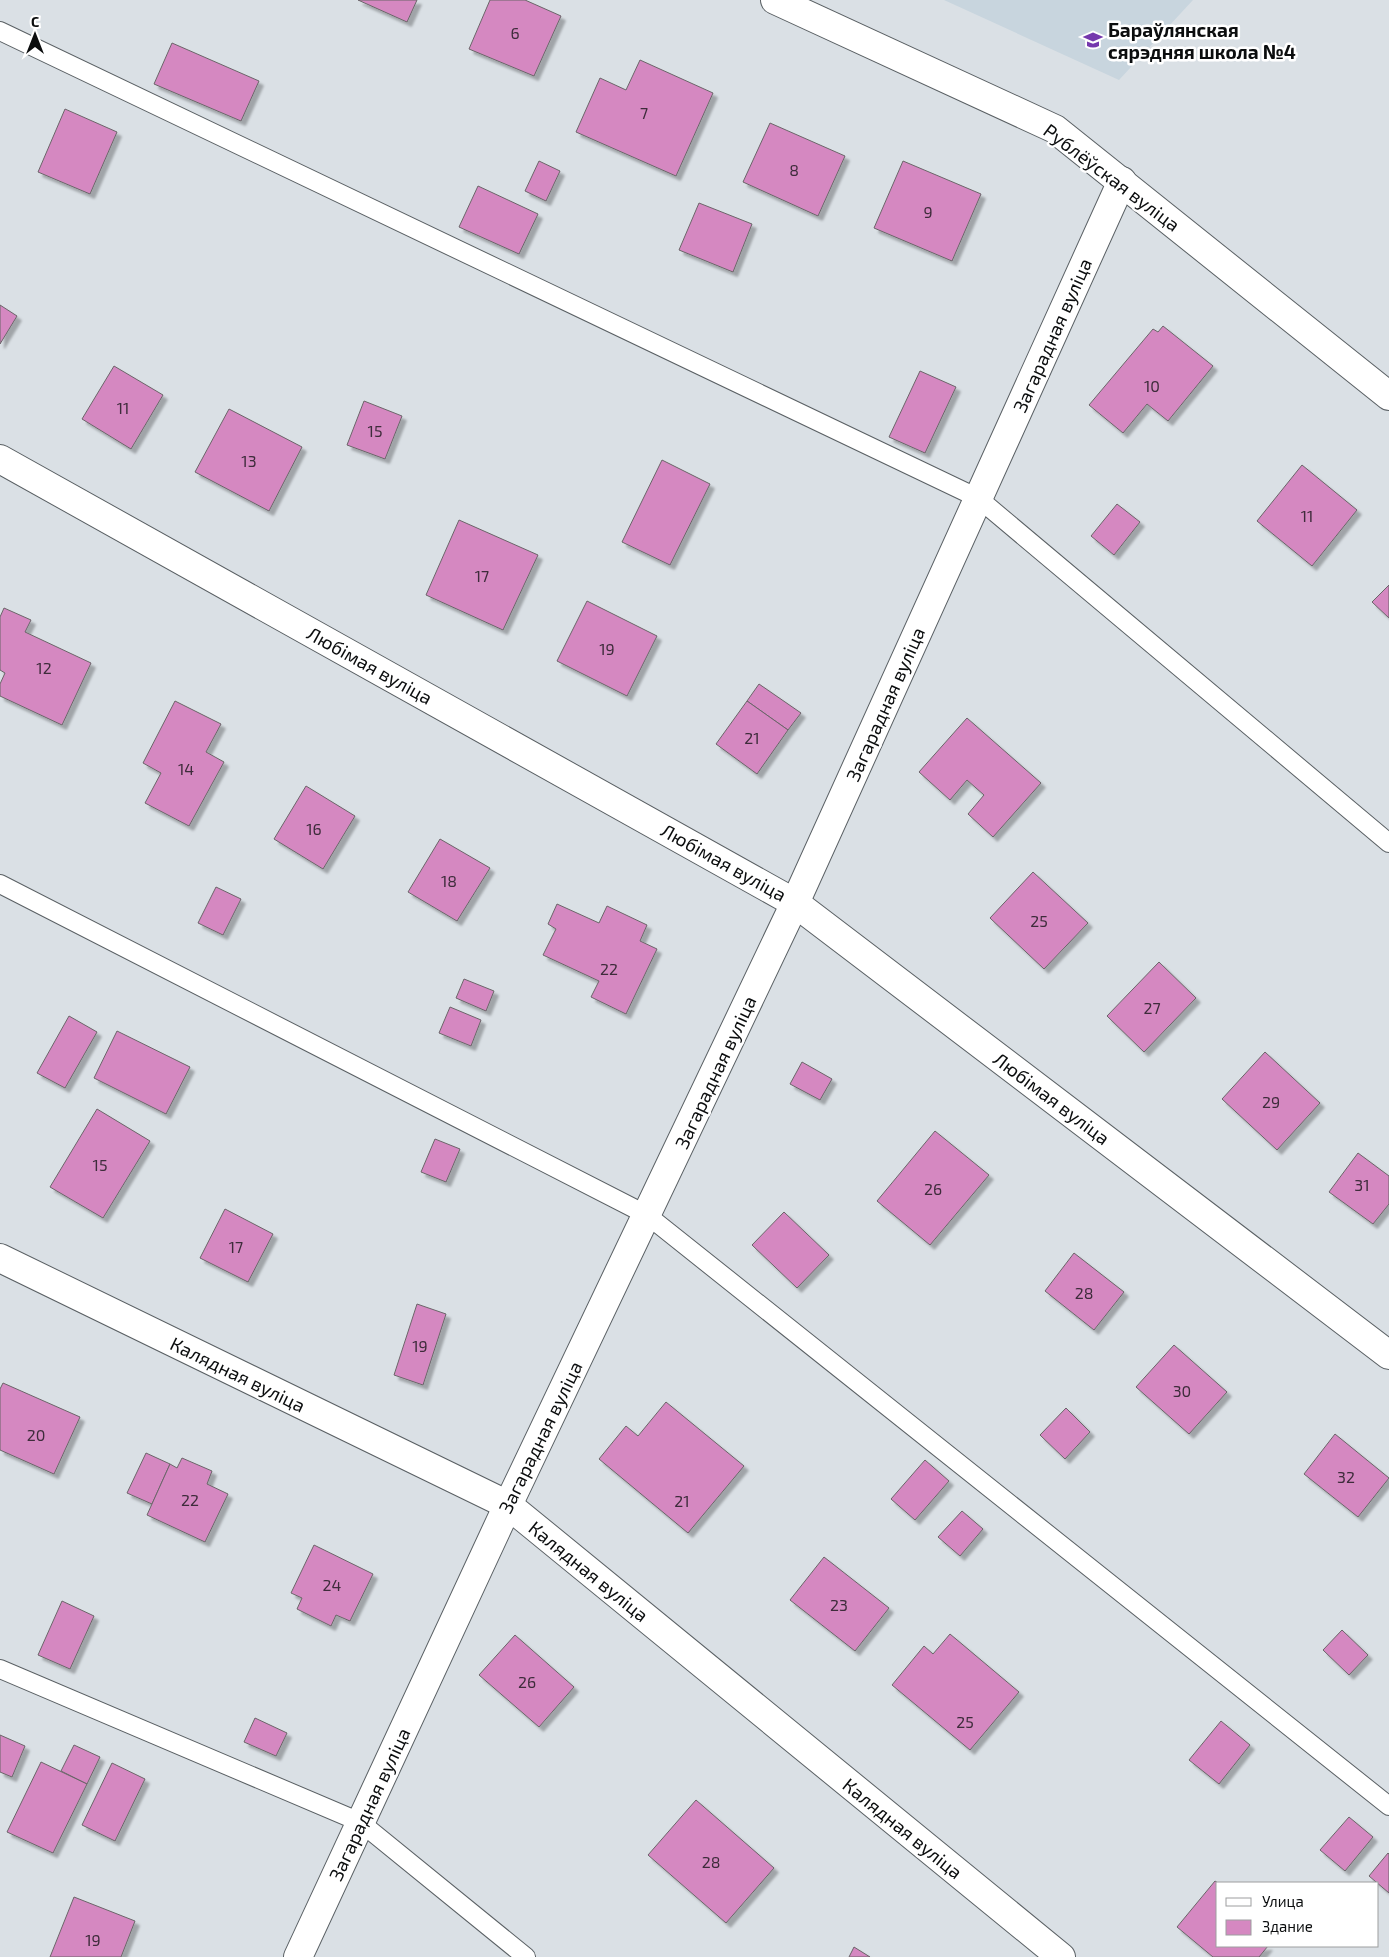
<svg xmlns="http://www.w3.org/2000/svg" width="1389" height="1957" viewBox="0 0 1389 1957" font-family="'Exo 2',sans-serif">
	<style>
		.built { fill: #c8d5de }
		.building { fill: #d588c1; stroke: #6b6569; filter: url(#shadow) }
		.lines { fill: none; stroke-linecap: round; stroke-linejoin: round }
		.lane-casing { stroke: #5a6064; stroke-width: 20 }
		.street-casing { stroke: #5a6064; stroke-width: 30 }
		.lane { stroke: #fff; stroke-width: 18 }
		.street { stroke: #fff; stroke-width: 28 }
		.labels { text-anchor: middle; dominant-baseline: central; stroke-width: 5; stroke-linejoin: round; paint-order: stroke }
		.number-label { font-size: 16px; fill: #3e2c3b }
		.poi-label { font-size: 19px; font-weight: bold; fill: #0b0d0e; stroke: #fff; text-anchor: start }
		.street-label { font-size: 19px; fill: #0b0d0e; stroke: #fff }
	</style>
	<defs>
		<filter id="shadow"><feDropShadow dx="4.5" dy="4.5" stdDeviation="1" flood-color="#0004"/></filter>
	</defs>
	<rect width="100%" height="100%" fill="#dae0e5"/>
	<polygon class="built" points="944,0 1193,0 1119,80"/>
	<g class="building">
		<polygon points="358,0 417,0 407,22"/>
		<polygon points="490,0 525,0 561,16 534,76 469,49"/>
		<polygon points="172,43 259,81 241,121 154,84"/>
		<polygon points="640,60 713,93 676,176 576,132 600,78 626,90"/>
		<polygon points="65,109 117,132 90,194 38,172"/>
		<polygon points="770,123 845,156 818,216 743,182"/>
		<polygon points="539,161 560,171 546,201 525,191"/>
		<polygon points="903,161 981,194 952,261 874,228"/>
		<polygon points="478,186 538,214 519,254 459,227"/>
		<polygon points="699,203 752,224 733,272 679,250"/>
		<polygon points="0,305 17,316 0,344"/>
		<polygon points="1163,326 1213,366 1168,421 1147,404 1123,433 1089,405 1153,329 1158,332"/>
		<polygon points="114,366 163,395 131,449 82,419"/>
		<polygon points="920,371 956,387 925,453 889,437"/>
		<polygon points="364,401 402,416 385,459 347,445"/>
		<polygon points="229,409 302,447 269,511 195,472"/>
		<polygon points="662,460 710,484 670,565 622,542"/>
		<polygon points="1302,465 1357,510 1312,566 1257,521"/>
		<polygon points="1117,504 1140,522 1114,555 1091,536"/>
		<polygon points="459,520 538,555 503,630 426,595"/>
		<polygon points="1389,585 1389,618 1372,602"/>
		<polygon points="587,601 657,636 627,696 557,661"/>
		<polygon points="4,608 31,620 25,632 91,663 62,725 0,696 0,684 5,673 0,670 0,617"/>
		<polygon points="759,684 801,713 788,730 747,701"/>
		<polygon points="175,701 221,724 206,752 224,762 189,826 145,803 161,773 143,763"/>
		<polygon points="747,701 788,730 757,774 716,744"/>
		<polygon points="967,718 1041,783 993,837 968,814 984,795 967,780 950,800 919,772"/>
		<polygon points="306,786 355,816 323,869 274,839"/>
		<polygon points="440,839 490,868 457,921 408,892"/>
		<polygon points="1033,872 1088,923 1044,969 990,918"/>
		<polygon points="216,887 241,899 223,935 198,923"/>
		<polygon points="557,904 599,923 607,906 647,925 640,941 657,949 626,1014 591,997 599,981 543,955 556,929 548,924"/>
		<polygon points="1159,962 1196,998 1144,1052 1107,1016"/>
		<polygon points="464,979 494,991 486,1011 456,998"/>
		<polygon points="450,1007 481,1020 471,1046 439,1033"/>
		<polygon points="69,1016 97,1032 65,1088 37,1073"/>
		<polygon points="117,1031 190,1067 166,1114 94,1078"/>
		<polygon points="1265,1052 1320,1103 1277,1150 1222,1099"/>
		<polygon points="802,1062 832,1079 820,1100 790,1084"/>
		<polygon points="97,1109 150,1141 103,1218 50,1187"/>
		<polygon points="935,1131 989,1175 930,1245 877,1201"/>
		<polygon points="435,1139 460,1149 446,1182 421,1172"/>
		<polygon points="1358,1153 1389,1176 1389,1204 1373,1224 1329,1192"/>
		<polygon points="225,1209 273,1234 248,1282 200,1258"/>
		<polygon points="784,1212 829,1255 797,1288 752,1245"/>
		<polygon points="1074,1253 1124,1292 1094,1330 1045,1291"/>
		<polygon points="417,1304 446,1314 423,1385 394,1375"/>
		<polygon points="1174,1345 1227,1392 1189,1434 1136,1387"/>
		<polygon points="3,1383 80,1417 54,1474 0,1450 0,1389"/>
		<polygon points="666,1402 744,1466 688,1533 599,1459 626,1426 638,1436"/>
		<polygon points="1066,1408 1090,1432 1065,1459 1040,1435"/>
		<polygon points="1335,1434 1389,1478 1358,1517 1304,1474"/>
		<polygon points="146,1453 170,1464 152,1504 127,1493"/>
		<polygon points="182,1458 212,1471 207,1484 228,1494 205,1542 147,1515 170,1464 177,1468"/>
		<polygon points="925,1460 949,1481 915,1520 891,1499"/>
		<polygon points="962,1511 983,1529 960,1556 938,1537"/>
		<polygon points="314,1545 373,1574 350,1621 336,1615 331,1626 297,1609 302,1598 291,1593"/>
		<polygon points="824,1557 889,1608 855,1651 790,1600"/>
		<polygon points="62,1601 94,1616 70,1669 38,1655"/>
		<polygon points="1342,1630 1368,1655 1349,1675 1323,1650"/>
		<polygon points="950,1634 1019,1692 970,1750 892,1685 924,1646 933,1654"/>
		<polygon points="515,1635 574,1687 539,1727 479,1675"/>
		<polygon points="255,1718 287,1733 276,1756 244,1742"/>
		<polygon points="1221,1721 1250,1745 1219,1784 1189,1760"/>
		<polygon points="0,1735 25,1746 12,1777 0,1772"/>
		<polygon points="74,1745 100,1757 87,1784 61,1771"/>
		<polygon points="41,1762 87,1784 53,1853 7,1832"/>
		<polygon points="112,1763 145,1779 115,1841 82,1825"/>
		<polygon points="696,1800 774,1868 726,1923 648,1855"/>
		<polygon points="1349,1817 1373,1837 1345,1871 1320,1850"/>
		<polygon points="1388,1853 1389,1854 1389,1893 1369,1876"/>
		<polygon points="1215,1881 1218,1883 1218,1946 1268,1946 1259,1957 1213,1957 1177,1927"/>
		<polygon points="74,1897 135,1921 121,1957 50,1957"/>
		<polygon points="854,1947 870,1957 849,1957"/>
	</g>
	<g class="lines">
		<g class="lane-casing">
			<g id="lane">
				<polyline points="0,31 978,498 1389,843"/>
				<polyline points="0,884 647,1215 1389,1806"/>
				<polyline points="0,1669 360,1822 526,1957"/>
			</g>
		</g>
		<g class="street-casing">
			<g id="street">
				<polyline points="775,0 1055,129 1389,396"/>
				<polyline points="0,459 795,903 1389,1355"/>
				<polyline points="0,1258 508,1505 1061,1957"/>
				<polyline points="298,1957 508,1505 795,903 1122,181"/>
			</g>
		</g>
		<use href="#lane" class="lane"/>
		<use href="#street" class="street"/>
	</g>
	<defs>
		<g id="school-bare" transform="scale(1.5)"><path d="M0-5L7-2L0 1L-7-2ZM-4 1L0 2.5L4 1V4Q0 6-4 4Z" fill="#7538ad" stroke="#fff" stroke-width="2.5" paint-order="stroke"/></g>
	</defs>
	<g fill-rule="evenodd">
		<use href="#school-bare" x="1093" y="40"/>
	</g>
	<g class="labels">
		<g class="number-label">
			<text x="515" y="32">6</text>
			<text x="644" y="112">7</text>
			<text x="794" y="169">8</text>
			<text x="928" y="211">9</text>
			<text x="1152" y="385">10</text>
			<text x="123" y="407">11</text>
			<text x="375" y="430">15</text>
			<text x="249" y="460">13</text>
			<text x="1307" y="515">11</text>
			<text x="482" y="575">17</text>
			<text x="607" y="648">19</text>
			<text x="44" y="667">12</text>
			<text x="752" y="737">21</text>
			<text x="186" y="768">14</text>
			<text x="314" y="828">16</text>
			<text x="449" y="880">18</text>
			<text x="1039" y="920">25</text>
			<text x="609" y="968">22</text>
			<text x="1152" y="1007">27</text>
			<text x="1271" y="1101">29</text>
			<text x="100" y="1164">15</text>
			<text x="1362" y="1184">31</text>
			<text x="933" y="1188">26</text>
			<text x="236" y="1246">17</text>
			<text x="1084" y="1292">28</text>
			<text x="420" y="1345">19</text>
			<text x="1182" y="1390">30</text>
			<text x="36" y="1434">20</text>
			<text x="1346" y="1476">32</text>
			<text x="190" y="1499">22</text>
			<text x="682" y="1500">21</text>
			<text x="332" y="1584">24</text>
			<text x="839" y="1604">23</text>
			<text x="527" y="1681">26</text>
			<text x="965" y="1721">25</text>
			<text x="711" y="1861">28</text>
			<text x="93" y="1939">19</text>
		</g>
		<g class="poi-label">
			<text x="1108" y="29">Бараўлянская<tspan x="1108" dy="22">сярэдняя школа №4</tspan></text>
		</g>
		<g class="street-label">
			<text transform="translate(1112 177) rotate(37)">Рублёўская вуліца</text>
			<text transform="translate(1052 335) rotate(-66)">Загарадная вуліца</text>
			<text transform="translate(370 665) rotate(29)">Любімая вуліца</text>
			<text transform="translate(885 704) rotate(-66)">Загарадная вуліца</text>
			<text transform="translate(724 862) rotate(29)">Любімая вуліца</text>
			<text transform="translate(715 1072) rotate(-65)">Загарадная вуліца</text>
			<text transform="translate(1052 1098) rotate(37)">Любімая вуліца</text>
			<text transform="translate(238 1374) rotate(26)">Калядная вуліца</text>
			<text transform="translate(540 1437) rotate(-64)">Загарадная вуліца</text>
			<text transform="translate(589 1571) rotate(39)">Калядная вуліца</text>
			<text transform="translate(369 1804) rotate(-65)">Загарадная вуліца</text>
			<text transform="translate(903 1828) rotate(39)">Калядная вуліца</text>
		</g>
	</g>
	<rect x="1216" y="1882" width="162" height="65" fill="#ffffff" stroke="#9d9e9f"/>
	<rect x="1226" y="1898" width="25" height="8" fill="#ffffff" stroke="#9d9e9f"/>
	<text x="1262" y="1907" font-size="15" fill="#0b0d0e">Улица</text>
	<rect x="1226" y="1920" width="25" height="15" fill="#d588c1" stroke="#9d9e9f"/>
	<text x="1262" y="1932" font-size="15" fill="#0b0d0e">Здание</text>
	<g transform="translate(35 35)" stroke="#ffffff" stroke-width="4" paint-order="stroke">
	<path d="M0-4L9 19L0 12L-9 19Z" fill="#0b0d0e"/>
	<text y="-8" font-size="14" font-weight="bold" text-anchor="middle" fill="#0b0d0e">С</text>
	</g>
</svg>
